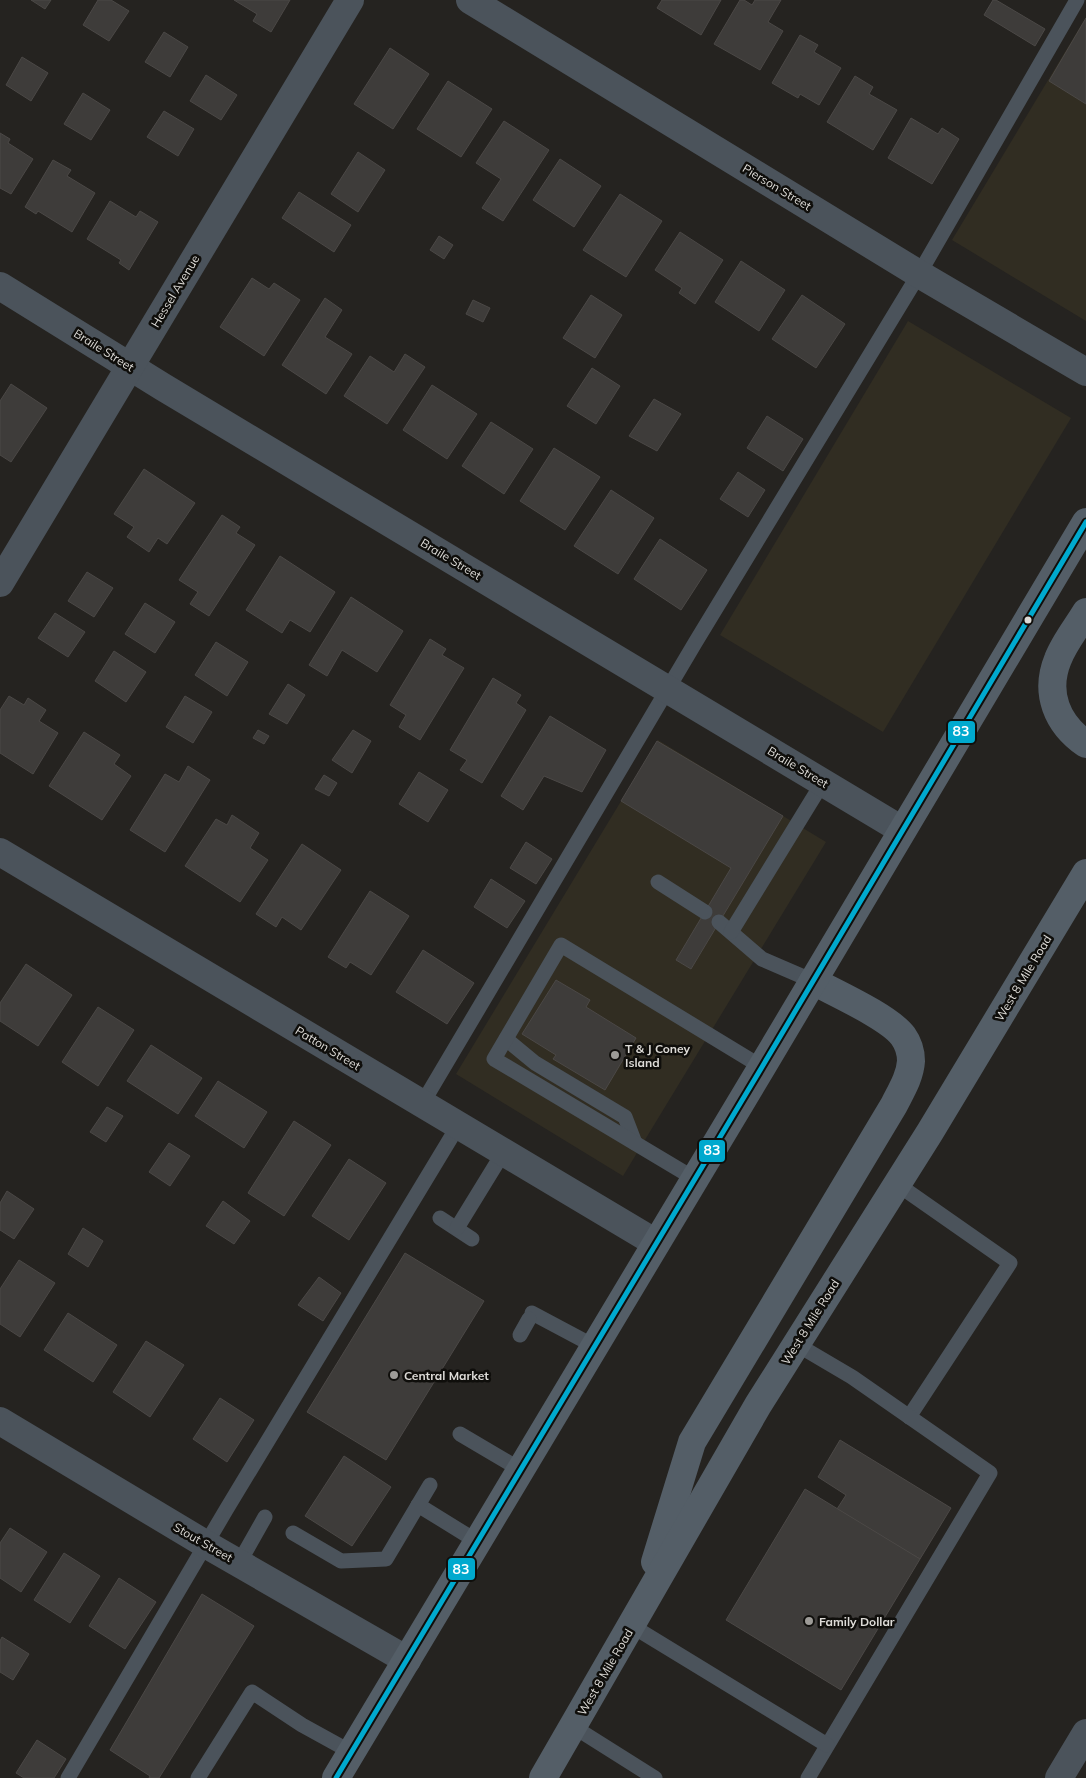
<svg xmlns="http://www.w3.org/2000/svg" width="1086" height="1778" viewBox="0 0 1086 1778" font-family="Mulish,sans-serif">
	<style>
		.built { fill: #312d22 }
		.building { fill: #3e3c3a; stroke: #4b4846 }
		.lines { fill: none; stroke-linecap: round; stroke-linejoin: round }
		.service { stroke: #4b535b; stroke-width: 15 }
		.minor { stroke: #4b535b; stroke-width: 28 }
		.trunk { stroke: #545e67; stroke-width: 28 }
		.bus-1-casing { stroke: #0f0e0b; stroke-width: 9 }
		.bus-1 { stroke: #00a9ce; stroke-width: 5 }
		.bus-dot { fill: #dddbd7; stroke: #0f0e0b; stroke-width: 2 }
		.poi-dot { fill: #9d9b97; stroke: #0f0e0b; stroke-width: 2 }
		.labels { text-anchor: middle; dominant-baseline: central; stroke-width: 5; stroke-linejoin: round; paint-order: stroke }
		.street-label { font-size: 12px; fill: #dddbd7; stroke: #0f0e0b }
		.poi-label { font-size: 12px; font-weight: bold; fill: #dddbd7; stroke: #0f0e0b; text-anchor: start }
		.line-badge { stroke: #0f0e0b; stroke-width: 2 }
		.badge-label { font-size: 14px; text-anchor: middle; font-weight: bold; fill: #fff }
	</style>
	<rect width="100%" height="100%" fill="#252320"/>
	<g class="built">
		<polygon points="1086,17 1086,321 952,240"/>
		<polygon points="908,321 1071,418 883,732 720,635"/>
		<polygon points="658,740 826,842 623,1176 456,1074"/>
	</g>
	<g class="building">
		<polygon points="31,0 51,0 45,9"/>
		<polygon points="98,0 111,0 129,11 109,41 83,25"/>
		<polygon points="234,0 290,0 271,32 253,21 257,14"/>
		<polygon points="662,0 721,0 701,35 657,8"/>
		<polygon points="740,0 744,0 752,5 755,0 781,0 768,22 783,31 760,70 714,44"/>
		<polygon points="993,0 996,0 1045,29 1035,46 984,15"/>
		<polygon points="1086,18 1086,104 1049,81"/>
		<polygon points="164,32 188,47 170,77 145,62"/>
		<polygon points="800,35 818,45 814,52 841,68 819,105 800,94 798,98 772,83"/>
		<polygon points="390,48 429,74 393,129 354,104"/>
		<polygon points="22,57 48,73 31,101 6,85"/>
		<polygon points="206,75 237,95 221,120 190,101"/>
		<polygon points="855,76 873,87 869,94 897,110 873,150 827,122"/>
		<polygon points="448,81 492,109 461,157 417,129"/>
		<polygon points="83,93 110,110 91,140 64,124"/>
		<polygon points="164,111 194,129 178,156 147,137"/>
		<polygon points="911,118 938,134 942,128 959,139 932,184 888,158"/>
		<polygon points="504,121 549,150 503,221 482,208 501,179 476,163"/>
		<polygon points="0,133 10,139 8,143 33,159 11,194 0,188"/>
		<polygon points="358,152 385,170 358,212 331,194"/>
		<polygon points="560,159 601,186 574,227 533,200"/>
		<polygon points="53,160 71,170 67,176 95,193 72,232 38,211 36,214 25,207"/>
		<polygon points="299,192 351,225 334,252 282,218"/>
		<polygon points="620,194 662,221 626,277 583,250"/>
		<polygon points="110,201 136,217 140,211 158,222 129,270 119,263 121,260 87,239"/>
		<polygon points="680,232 723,260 695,304 679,293 682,288 655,270"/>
		<polygon points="439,236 453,245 444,259 430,250"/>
		<polygon points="741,261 785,290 759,331 715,302"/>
		<polygon points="252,278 269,289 274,283 300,300 264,356 220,327"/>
		<polygon points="591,295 622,315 595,358 563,338"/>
		<polygon points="802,295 845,324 816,368 772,339"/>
		<polygon points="325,298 342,310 325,337 352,354 326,394 282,365"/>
		<polygon points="473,300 490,308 483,322 466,314"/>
		<polygon points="405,354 425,367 387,424 344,396 370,356 394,372"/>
		<polygon points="592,368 620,386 596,424 567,406"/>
		<polygon points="11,384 47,408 11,462 0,455 0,401"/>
		<polygon points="432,385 477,414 447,459 403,430"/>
		<polygon points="654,399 681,414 657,451 629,436"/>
		<polygon points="767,416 803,439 783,471 747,448"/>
		<polygon points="491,422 533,449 504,494 462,466"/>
		<polygon points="554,448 600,477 565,530 520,501"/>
		<polygon points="144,469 195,503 167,544 158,538 149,552 127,537 134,527 114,514"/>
		<polygon points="738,472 765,490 748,517 720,499"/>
		<polygon points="611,490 654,518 618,574 574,546"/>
		<polygon points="222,515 240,527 236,533 255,545 209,616 190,604 198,592 179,580"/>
		<polygon points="660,539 707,570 681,610 634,579"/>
		<polygon points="280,556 335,592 310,632 290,620 282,633 246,610"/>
		<polygon points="87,572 113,588 94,617 68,601"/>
		<polygon points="351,597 403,631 377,672 342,650 327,676 309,665"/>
		<polygon points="145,603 175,622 155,653 125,634"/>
		<polygon points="55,613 85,632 68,657 38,638"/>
		<polygon points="430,639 446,649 442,655 464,668 420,740 399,727 406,715 390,705"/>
		<polygon points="216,642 248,662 227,696 195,675"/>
		<polygon points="114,651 146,672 126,702 95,681"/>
		<polygon points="493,678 521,695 516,703 526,710 482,783 460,770 467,760 450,750"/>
		<polygon points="288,684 305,695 287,724 269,714"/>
		<polygon points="9,696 24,705 28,698 46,710 39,721 58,733 33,774 0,753 0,710"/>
		<polygon points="185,696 212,712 193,743 166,727"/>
		<polygon points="550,716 606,750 582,792 544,776 523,810 501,796"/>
		<polygon points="258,730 269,736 264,744 253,738"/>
		<polygon points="353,730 371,741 352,773 332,760"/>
		<polygon points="84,732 120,755 114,764 131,776 102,820 49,786"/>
		<polygon points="657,741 783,816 691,969 676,960 731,868 621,801"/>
		<polygon points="188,766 210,780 165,852 130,830 165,774 179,782"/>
		<polygon points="419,772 448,790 428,822 399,804"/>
		<polygon points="324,775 337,783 329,796 315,789"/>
		<polygon points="232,815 259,833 250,848 268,860 240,902 185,866 216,819 227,825"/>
		<polygon points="526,842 552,859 536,884 510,868"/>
		<polygon points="302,844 341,870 301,930 282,917 276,927 256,914"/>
		<polygon points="491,879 525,901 507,928 474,907"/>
		<polygon points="370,891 409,916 371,975 350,962 346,968 328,957"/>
		<polygon points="423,950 474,983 447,1024 396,992"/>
		<polygon points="26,964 72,995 38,1046 0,1021 0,1003"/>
		<polygon points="556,980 590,1000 586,1007 636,1038 605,1090 553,1059 556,1055 522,1034"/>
		<polygon points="98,1007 134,1030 98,1086 62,1062"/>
		<polygon points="151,1045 202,1078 178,1114 127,1081"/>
		<polygon points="218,1081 267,1112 244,1148 195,1116"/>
		<polygon points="107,1107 123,1116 106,1142 90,1132"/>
		<polygon points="294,1121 331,1145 284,1216 248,1193"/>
		<polygon points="169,1143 190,1156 170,1186 149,1172"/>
		<polygon points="349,1159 386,1183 349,1240 312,1216"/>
		<polygon points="7,1191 34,1209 14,1239 0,1230 0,1203"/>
		<polygon points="223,1201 250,1221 234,1244 206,1226"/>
		<polygon points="83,1228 103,1241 88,1267 68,1254"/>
		<polygon points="405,1253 484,1301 386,1460 307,1412"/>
		<polygon points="19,1260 55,1283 20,1337 0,1324 0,1289"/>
		<polygon points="319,1277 341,1293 323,1321 298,1305"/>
		<polygon points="68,1313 117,1345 93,1382 44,1350"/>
		<polygon points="146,1341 184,1365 150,1417 113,1392"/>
		<polygon points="220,1398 254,1420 227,1462 193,1439"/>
		<polygon points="840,1440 951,1508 920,1559 837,1509 846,1495 818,1477"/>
		<polygon points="344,1456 391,1487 352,1546 305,1516"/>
		<polygon points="805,1489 920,1559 841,1690 726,1620"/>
		<polygon points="10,1528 47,1552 21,1592 0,1578 0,1543"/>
		<polygon points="64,1553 100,1576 70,1623 34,1600"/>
		<polygon points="119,1578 156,1602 125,1649 89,1626"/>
		<polygon points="202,1594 254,1626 159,1778 149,1778 150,1776 110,1750"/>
		<polygon points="2,1637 29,1654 13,1680 0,1672 0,1641"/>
		<polygon points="37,1740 66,1759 54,1778 24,1778 16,1773"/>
	</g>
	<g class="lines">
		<g class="service">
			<polyline points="658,882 705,912"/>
			<polyline points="719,922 762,959 813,981"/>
			<polyline points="731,932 823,782"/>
			<polyline points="506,1039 535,1063 625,1117 635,1143"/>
			<polyline points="422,1104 695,643 919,274 1077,0"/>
			<polyline points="695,1179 494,1059 561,945 762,1067"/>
			<polyline points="897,1184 1010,1263 909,1417"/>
			<polyline points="440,1218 472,1239"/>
			<polyline points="457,1228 503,1153"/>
			<polyline points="532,1313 594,1346"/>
			<polyline points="520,1335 529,1319"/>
			<polyline points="796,1344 852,1377 990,1473 808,1778"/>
			<polyline points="460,1434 521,1470"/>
			<polyline points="418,1505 478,1542"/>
			<polyline points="293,1533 341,1561 386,1559 430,1485"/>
			<polyline points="239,1563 265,1517"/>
			<polyline points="632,1626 827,1745"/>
			<polyline points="574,1727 655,1778"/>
			<polyline points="68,1778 226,1510 458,1126"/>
			<polyline points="198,1778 252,1692 302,1725 351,1752"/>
		</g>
		<g class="minor">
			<polyline points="470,0 919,274 1086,372"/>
			<polyline points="0,286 163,387 902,830"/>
			<polyline points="0,583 350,0"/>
			<polyline points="0,852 656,1243"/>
			<polyline points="0,1421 207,1545 407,1660"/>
			<polyline points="1059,1778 1086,1733"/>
		</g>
		<g class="trunk">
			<path d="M1086,612c-9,15 -22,31 -28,47 -14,34 -1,65 28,85"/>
			<path d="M655,1562l37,-120 202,-337c7,-14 16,-28 17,-44 0,-8 -3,-18 -8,-25 -14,-19 -68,-43 -90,-55"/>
			<polyline points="336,1778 762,1067 1086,522"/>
			<polyline points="543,1778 758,1405 930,1132 1086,873"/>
		</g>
		<g class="bus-1-casing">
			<polyline id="bus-1" points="336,1778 762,1067 1086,522"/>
		</g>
		<use href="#bus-1" class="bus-1"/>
	</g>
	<circle class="bus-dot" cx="1028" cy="620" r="4.5"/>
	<g class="poi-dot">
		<circle cx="615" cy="1055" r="5"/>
		<circle cx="394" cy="1375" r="5"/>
		<circle cx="809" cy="1621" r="5"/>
	</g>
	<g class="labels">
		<g class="street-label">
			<text transform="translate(777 187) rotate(31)">Pierson Street</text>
			<text transform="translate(175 291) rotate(-59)">Hessel Avenue</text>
			<text transform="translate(104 350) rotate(32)">Braile Street</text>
			<text transform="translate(451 559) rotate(31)">Braile Street</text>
			<text transform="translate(798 767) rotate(31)">Braile Street</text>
			<text transform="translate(1023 978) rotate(-59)">West 8 Mile Road</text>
			<text transform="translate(328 1048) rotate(31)">Patton Street</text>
			<text transform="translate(810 1322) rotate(-58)">West 8 Mile Road</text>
			<text transform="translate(203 1542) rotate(30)">Stout Street</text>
			<text transform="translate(605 1672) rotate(-60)">West 8 Mile Road</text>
		</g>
		<g class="poi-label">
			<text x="625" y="1048">T &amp; J Coney<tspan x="625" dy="14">Island</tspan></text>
			<text x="404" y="1375">Central Market</text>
			<text x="819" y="1621">Family Dollar</text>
		</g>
	</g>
	<g class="line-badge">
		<rect x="947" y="720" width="29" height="24" rx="5" fill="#00a9ce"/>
		<rect x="698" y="1139" width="28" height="24" rx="5" fill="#00a9ce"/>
		<rect x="447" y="1557" width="29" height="24" rx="5" fill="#00a9ce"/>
	</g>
	<g class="badge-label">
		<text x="961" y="736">83</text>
		<text x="712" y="1155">83</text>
		<text x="461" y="1574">83</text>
	</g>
</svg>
